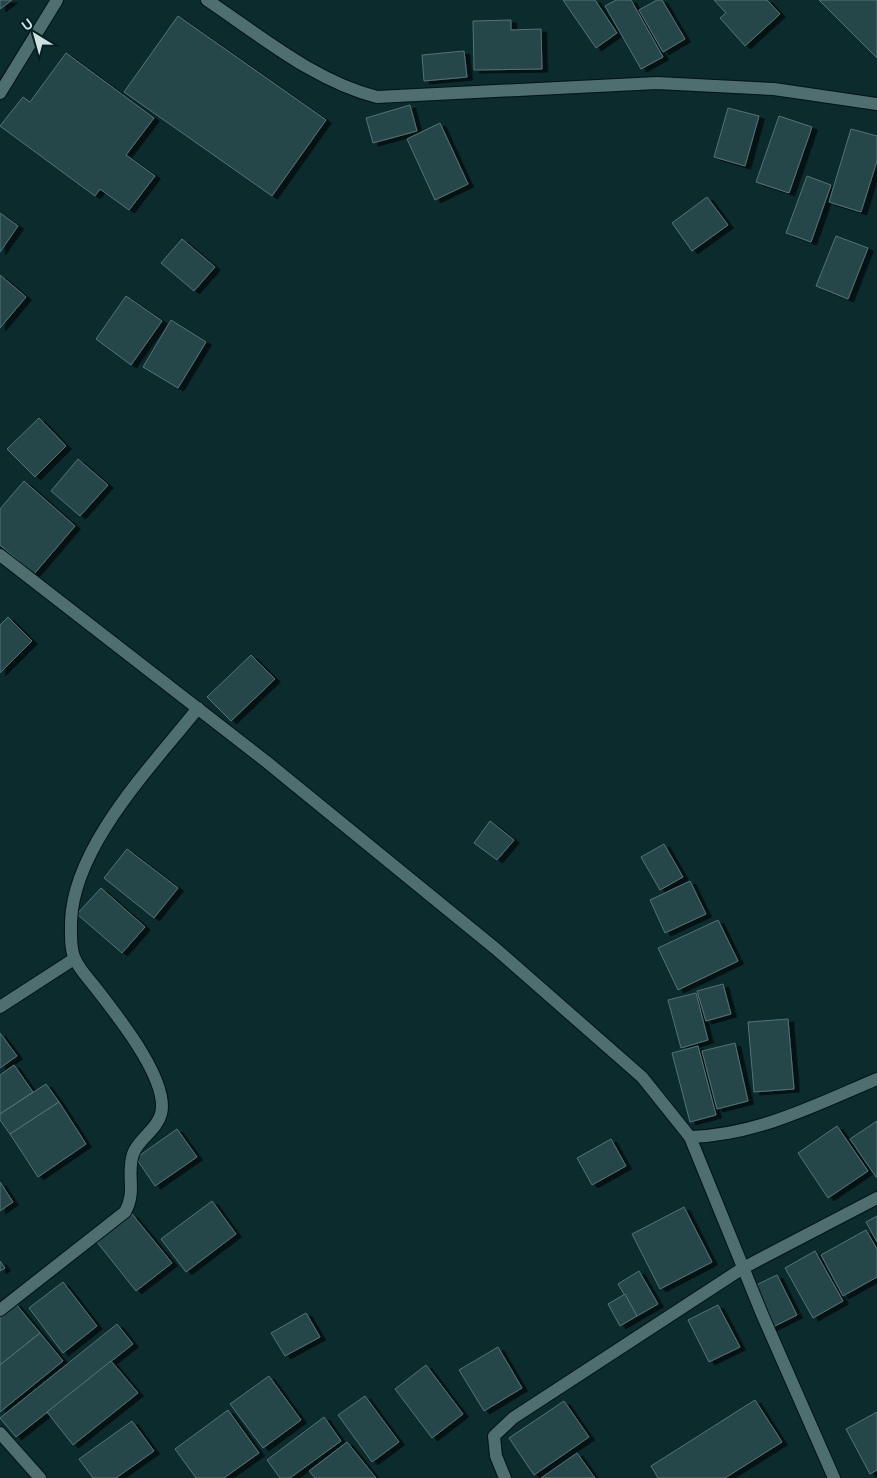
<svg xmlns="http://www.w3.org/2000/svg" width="877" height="1478" viewBox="0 0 877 1478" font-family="Figtree,sans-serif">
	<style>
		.building { fill: #284648; stroke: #547375; filter: url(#shadow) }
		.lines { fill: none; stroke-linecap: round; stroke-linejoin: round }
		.minor-casing { stroke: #001214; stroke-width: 14 }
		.minor { stroke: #4f6e6f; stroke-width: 12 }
	</style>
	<defs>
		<filter id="shadow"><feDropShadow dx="5.5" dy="3" stdDeviation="0" flood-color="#0009"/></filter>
	</defs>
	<rect width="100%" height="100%" fill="#0c2b2d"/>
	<g class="building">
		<polygon points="0,0 12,0 0,9"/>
		<polygon points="563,0 595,0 617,33 596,48"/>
		<polygon points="616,0 631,0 663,57 641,69 605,6"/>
		<polygon points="657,0 662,0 685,39 663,52 639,10"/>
		<polygon points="714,0 767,0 780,14 745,46 720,18 726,13"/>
		<polygon points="819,0 877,0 877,58"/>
		<polygon points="178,16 326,120 272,196 124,92"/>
		<polygon points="511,20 511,30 541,29 542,69 474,70 473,21"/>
		<polygon points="464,51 467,77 424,81 422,55"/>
		<polygon points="66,53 154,118 126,155 155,176 129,210 100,189 95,196 0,126 23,97 30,102"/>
		<polygon points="410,105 417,131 373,143 366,118"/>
		<polygon points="728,108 759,116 745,166 714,157"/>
		<polygon points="779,116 812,127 789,193 756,182"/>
		<polygon points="440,123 468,184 435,200 407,139"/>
		<polygon points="851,129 877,136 877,161 861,212 829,202"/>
		<polygon points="807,176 831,185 811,242 786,233"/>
		<polygon points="707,197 728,225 692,251 672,223"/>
		<polygon points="0,213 18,226 0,252"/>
		<polygon points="836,236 868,248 848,299 816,286"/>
		<polygon points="182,239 215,267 194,291 161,263"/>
		<polygon points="0,275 26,297 0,328"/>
		<polygon points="126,296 162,321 131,365 96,339"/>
		<polygon points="171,320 206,342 178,388 143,367"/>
		<polygon points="39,418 66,446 35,477 7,449"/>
		<polygon points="78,459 108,485 80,516 51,491"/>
		<polygon points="24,481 75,526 34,574 0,545 0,509"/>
		<polygon points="8,617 32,641 0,673 0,625"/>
		<polygon points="251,655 275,679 231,721 207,697"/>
		<polygon points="490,821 514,840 497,860 474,843"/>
		<polygon points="664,844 683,877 660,890 641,857"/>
		<polygon points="127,849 178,888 154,918 104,878"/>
		<polygon points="690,881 706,914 665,933 650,900"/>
		<polygon points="101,888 145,927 122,953 77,914"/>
		<polygon points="718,920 738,961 678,990 658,948"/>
		<polygon points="723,984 731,1014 706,1021 697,991"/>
		<polygon points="696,993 708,1040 681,1048 668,1000"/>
		<polygon points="788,1019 794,1089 754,1092 748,1022"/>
		<polygon points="0,1033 17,1056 0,1068"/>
		<polygon points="735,1043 748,1101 717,1109 702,1051"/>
		<polygon points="698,1046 716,1115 690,1122 672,1053"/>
		<polygon points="14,1065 33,1092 0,1114 0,1075"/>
		<polygon points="46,1084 59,1102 10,1134 0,1120 0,1114"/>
		<polygon points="59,1102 86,1144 38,1177 10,1134"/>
		<polygon points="877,1121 877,1177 876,1177 850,1139"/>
		<polygon points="837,1126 868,1171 828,1198 798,1153"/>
		<polygon points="177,1129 197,1157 155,1186 136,1158"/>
		<polygon points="611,1139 626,1166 592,1185 577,1158"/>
		<polygon points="0,1182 13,1202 0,1211"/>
		<polygon points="212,1201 236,1234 186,1272 161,1239"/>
		<polygon points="684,1207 712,1262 660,1289 632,1234"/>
		<polygon points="132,1214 172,1263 136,1291 97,1242"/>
		<polygon points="877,1216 877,1242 866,1222"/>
		<polygon points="866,1230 877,1249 877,1277 843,1296 821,1255"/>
		<polygon points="815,1251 843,1301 813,1318 785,1268"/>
		<polygon points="0,1261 5,1268 0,1271"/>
		<polygon points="639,1271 658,1304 637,1316 618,1284"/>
		<polygon points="777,1275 797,1315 771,1328 752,1287"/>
		<polygon points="63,1282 97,1326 63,1353 29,1308"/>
		<polygon points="625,1294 637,1316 620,1326 608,1304"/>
		<polygon points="15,1303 40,1333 0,1365 0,1315"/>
		<polygon points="718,1305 740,1347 709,1362 688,1320"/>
		<polygon points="306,1313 320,1337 285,1356 271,1333"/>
		<polygon points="117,1324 133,1344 16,1437 0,1418"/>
		<polygon points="40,1333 63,1361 0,1412 0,1365"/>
		<polygon points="498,1347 522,1388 484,1411 459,1370"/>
		<polygon points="111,1361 138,1393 73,1445 47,1412"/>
		<polygon points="426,1365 463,1414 432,1438 395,1389"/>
		<polygon points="269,1376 301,1420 263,1448 230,1404"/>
		<polygon points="365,1396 399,1442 372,1462 338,1415"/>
		<polygon points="755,1400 782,1442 725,1478 658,1478 651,1466"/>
		<polygon points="564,1401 589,1437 534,1475 509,1438"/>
		<polygon points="228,1410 259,1453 224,1478 196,1478 175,1449"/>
		<polygon points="877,1412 877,1470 870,1474 846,1429"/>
		<polygon points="324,1417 341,1441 290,1478 280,1478 267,1460"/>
		<polygon points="132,1421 154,1451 116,1478 93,1478 79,1459"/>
		<polygon points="347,1442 376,1478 315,1478 309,1471"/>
		<polygon points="577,1453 595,1478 541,1478"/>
	</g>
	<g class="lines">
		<g class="minor-casing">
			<g id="minor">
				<path d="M207,0c54,36 107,81 170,97l280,-14 117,6 103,15"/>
				<polyline points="0,93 57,0"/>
				<polyline points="0,555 268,763 496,949 642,1077 690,1137 762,1314 834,1478"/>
				<polyline points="0,1007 74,959"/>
				<path d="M690,1137c67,-2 126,-32 187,-58"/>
				<path d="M0,1310l125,-98c12,-21 1,-37 8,-58 5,-15 24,-24 28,-40 9,-34 -46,-101 -66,-127 -7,-9 -16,-18 -20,-28 -5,-9 -4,-27 -4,-37 2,-76 82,-157 127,-214"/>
				<polyline points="0,1433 40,1478"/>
				<polyline points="505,1478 496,1456 494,1436 513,1418 743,1268 877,1198"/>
			</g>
		</g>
		<use href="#minor" class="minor"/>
	</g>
	<g transform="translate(35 35) rotate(323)" stroke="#032123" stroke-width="4" paint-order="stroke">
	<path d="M0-4L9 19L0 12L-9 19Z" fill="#cfe0e0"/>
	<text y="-8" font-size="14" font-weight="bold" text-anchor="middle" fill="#cfe0e0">U</text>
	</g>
</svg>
